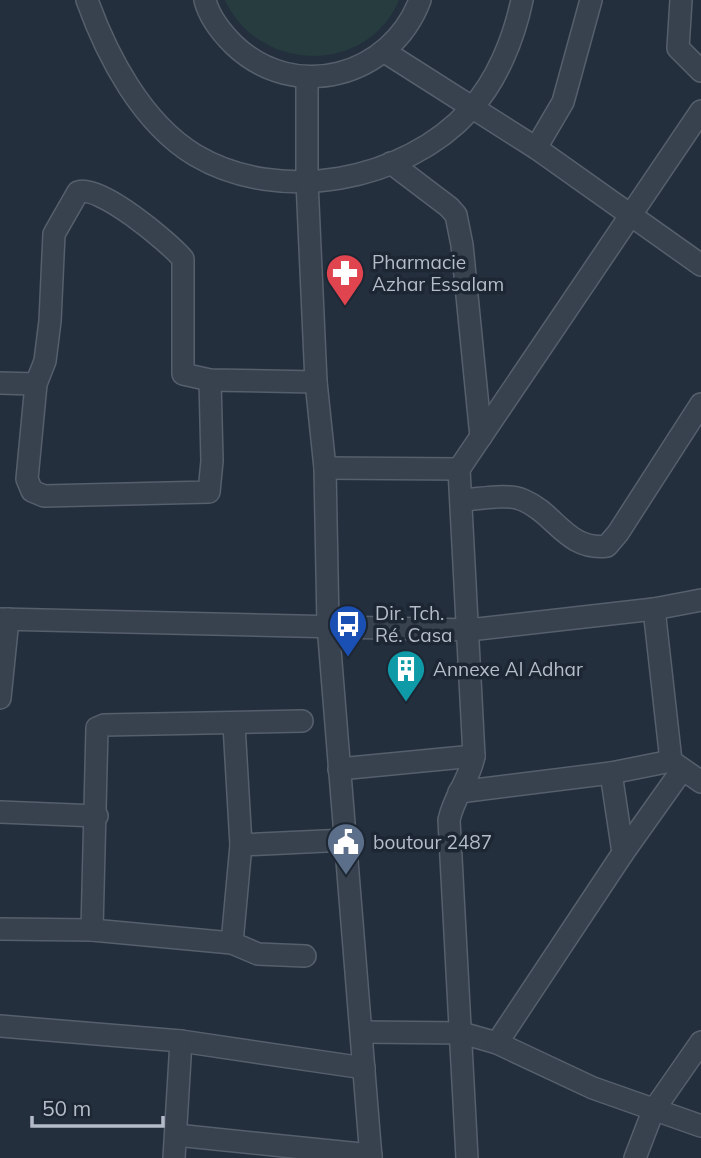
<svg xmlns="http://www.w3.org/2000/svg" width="701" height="1158" viewBox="0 0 701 1158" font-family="Mulish,sans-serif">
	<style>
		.green { fill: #263c3f }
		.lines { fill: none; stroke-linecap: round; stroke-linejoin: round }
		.minor-casing { stroke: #565f6c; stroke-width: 24 }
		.minor { stroke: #38414e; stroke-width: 21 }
		.labels { text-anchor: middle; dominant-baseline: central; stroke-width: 7; stroke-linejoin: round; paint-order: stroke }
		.poi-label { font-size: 19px; fill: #b4bcc9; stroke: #1d2633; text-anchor: start }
	</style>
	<rect width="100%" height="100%" fill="#242f3e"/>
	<path class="green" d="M225,0h174c-32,76 -141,73 -174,0z"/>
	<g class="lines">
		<g class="minor-casing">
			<g id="minor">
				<path d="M87,0c20,56 55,123 108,155 84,50 210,27 275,-45 27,-29 44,-72 52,-110"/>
				<path d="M205,0c4,17 17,33 29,45 61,58 157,32 186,-45"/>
				<polyline points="681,0 678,48 701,71"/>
				<polyline points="385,52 536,148 701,265"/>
				<polyline points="307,78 307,181 316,382 325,468 328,625 371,1158"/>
				<polyline points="536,148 563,102 591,0"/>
				<polyline points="391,163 449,207 456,215 462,245 481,437"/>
				<path d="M210,380l2,81 -3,31 -165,4 -12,-5 -5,-12 9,-95 9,-23 5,-40 4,-87 24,-42c20,-9 91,50 105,67v115l27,6 106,2"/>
				<polyline points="0,383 36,384"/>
				<polyline points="325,468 459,469"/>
				<path d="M463,500c18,-1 43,-7 60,0 32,13 44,51 84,46l11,-13 83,-129"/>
				<polyline points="654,609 671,761 701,782"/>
				<polyline points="0,619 469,630 654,609 701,600"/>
				<polyline points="0,698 8,619"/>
				<polyline points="339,769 474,756"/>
				<polyline points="611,773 623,853"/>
				<polyline points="459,792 611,773 671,761"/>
				<polyline points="0,812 97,816"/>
				<polyline points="241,845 346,840"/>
				<polyline points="0,929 92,930 232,943 258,954 305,956"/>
				<polyline points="92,930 97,728 104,725 302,721"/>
				<polyline points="232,943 241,845 234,725"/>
				<polyline points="0,1026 181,1041 364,1068"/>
				<polyline points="363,1032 462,1033 497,1043 593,1088 701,1126"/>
				<polyline points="497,1043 623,853 682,770"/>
				<polyline points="176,1135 371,1155"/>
				<polyline points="174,1158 181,1041"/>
				<path d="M467,1158l-18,-338c5,-24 21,-41 25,-64l-15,-287 242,-358"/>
				<polyline points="635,1158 653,1111 701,1042"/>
			</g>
		</g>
		<use href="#minor" class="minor"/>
	</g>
	<defs>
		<g id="pharmacy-pin" transform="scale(2.0125)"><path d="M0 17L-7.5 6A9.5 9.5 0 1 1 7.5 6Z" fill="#e0444e" stroke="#1d2633"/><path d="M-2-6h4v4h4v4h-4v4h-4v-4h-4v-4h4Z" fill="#fff"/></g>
		<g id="bus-pin" transform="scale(2.0125)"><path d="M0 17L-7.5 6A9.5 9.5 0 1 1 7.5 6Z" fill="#1a4fb4" stroke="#1d2633"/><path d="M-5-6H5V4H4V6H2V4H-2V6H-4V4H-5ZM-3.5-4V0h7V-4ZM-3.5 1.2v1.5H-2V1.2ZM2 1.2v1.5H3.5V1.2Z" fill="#fff"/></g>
		<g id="building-pin" transform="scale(2.0125)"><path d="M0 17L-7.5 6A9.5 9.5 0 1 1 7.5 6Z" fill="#0f9aa8" stroke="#1d2633"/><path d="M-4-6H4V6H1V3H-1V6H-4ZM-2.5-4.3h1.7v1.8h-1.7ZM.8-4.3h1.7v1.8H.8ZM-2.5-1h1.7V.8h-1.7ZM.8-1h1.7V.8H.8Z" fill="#fff"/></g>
		<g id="civic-pin" transform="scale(2.0125)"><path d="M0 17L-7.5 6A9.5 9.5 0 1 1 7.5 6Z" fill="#5c6f8a" stroke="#1d2633"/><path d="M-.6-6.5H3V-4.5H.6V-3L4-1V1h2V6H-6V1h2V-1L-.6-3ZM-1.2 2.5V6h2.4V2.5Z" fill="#fff"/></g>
	</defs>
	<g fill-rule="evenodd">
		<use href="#pharmacy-pin" x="345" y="273"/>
		<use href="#bus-pin" x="348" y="624"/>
		<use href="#building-pin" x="406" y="669"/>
		<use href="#civic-pin" x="346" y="842"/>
	</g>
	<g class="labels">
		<g class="poi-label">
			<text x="372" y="262">Pharmacie<tspan x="372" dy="22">Azhar Essalam</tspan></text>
			<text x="375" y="613">Dir. Tch.<tspan x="375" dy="22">Ré. Casa</tspan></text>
			<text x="433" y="669">Annexe Al Adhar</text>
			<text x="373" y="842">boutour 2487</text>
		</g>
	</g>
	<path d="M32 1116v10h131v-10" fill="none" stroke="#b4bcc9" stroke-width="3.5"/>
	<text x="42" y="1116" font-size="21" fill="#b4bcc9" stroke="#1d2633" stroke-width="5" paint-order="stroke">50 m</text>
</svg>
